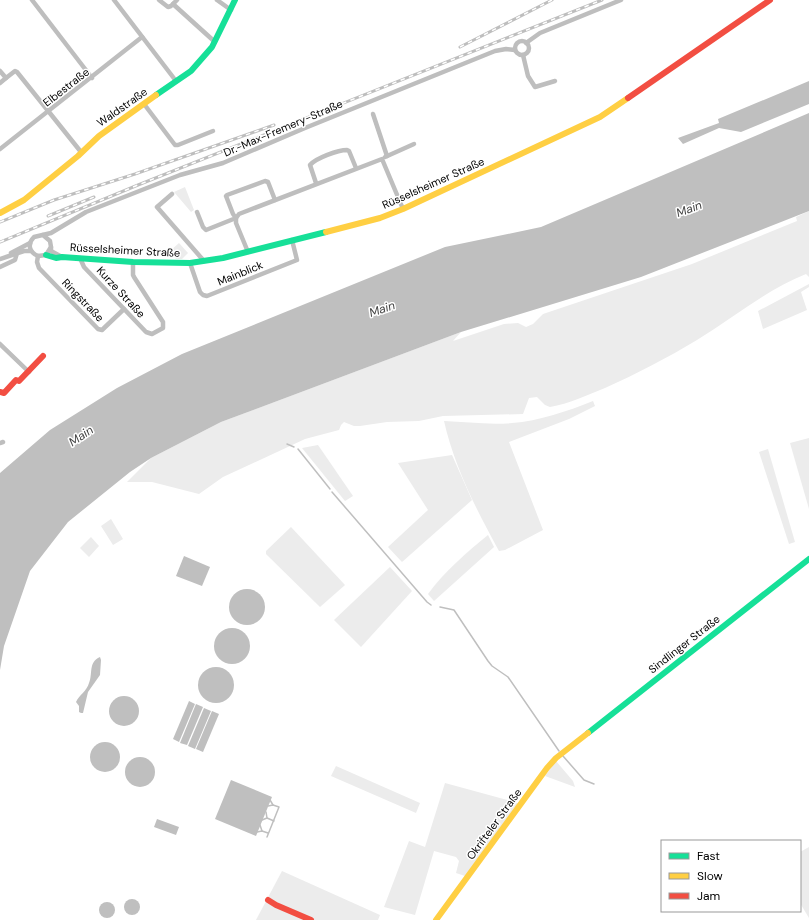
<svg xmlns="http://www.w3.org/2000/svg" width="809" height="920" viewBox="0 0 809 920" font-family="'DM Sans',sans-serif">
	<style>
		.green { fill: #ececec }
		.water { fill: #bfbfbf }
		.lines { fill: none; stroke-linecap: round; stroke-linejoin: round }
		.stream { stroke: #bfbfbf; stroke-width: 1.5 }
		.street { stroke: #bebebe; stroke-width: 4.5 }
		.fast { stroke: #16e098; stroke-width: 6 }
		.slow { stroke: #ffcf43; stroke-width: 6 }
		.jam { stroke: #f24e42; stroke-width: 6 }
		.rail-casing { stroke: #bebebe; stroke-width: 3 }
		.rail { stroke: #fff; stroke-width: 1.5; stroke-dasharray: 4.5; stroke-linecap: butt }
		.labels { text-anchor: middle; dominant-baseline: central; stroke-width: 3; stroke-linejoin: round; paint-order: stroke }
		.street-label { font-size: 11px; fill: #000; stroke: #fff }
		.water-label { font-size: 12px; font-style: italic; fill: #444; stroke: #fff }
	</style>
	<rect width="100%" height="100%" fill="#fff"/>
	<g class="green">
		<polygon points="185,187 194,210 191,212 174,192"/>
		<path d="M809,211v66l-3,-3c-40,16 -73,44 -109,66 -30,18 -61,34 -92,48 -18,7 -36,16 -55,19l-5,-2 -8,-8 -8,1 -6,16 -80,2 -24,5 -32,1 -27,4h-6l-10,-4 -3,3 -2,5 -34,9 -15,7 -67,31 -24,17 -47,-12h-25l24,-24 70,-36 240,-90 -8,9 51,-17 14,-1 8,4 7,-3 10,-10 149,-50 105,-43 -1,-4z"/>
		<polygon points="179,243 188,253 182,259 176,259 170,251"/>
		<polygon points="809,284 809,287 801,292 807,310 763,329 758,311"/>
		<path d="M593,401l2,5 -26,13 -60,23 34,88 -38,20 -6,1c-22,-40 -45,-85 -55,-130 22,1 46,4 68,2 27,-2 56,-12 81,-22z"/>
		<polygon points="809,438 809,509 790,443"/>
		<polygon points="318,445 353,496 345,501 302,448"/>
		<polygon points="768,449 795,542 789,544 759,452"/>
		<polygon points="452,455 472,500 402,562 388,547 428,510 398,463"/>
		<polygon points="111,519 123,539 113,545 101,526"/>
		<polygon points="291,527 345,585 320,607 266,554 266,551"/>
		<path d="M488,535l6,12 -60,54 -6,-7c17,-23 38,-41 60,-59z"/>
		<polygon points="91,537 99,546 89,557 80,548"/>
		<polygon points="390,567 412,591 361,647 334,620"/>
		<polygon points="556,761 573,781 575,787 545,776"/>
		<polygon points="336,766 420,803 416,813 331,776"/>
		<polygon points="445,783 518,803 465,876 456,873 459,861 456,857 434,851 415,915 384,907 409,841 425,847"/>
		<polygon points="809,847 809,918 800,903 800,852"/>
		<polygon points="282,871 380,915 378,920 256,920"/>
	</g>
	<g class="water">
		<polygon points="809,81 809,104 741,132 719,128 683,144 678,138 719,123 718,119"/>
		<polygon points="809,113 809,211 641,277 461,332 221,422 151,458 130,472 68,522 30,571 4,646 0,670 0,473 50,430 117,388 182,354 445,247 541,227"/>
		<polygon points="184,556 210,567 202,586 176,576"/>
		<circle cx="247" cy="607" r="18"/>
		<circle cx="232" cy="646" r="18"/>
		<path d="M100,657l1,3 -1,15 -12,17 -5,21h-2l-2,-1v-6l-3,-4c3,-7 11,-11 13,-19 4,-9 -1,-21 11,-26z"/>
		<circle cx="216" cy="685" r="18"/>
		<circle cx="124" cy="711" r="15"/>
		<polygon points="189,701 195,704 179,742 173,739"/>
		<polygon points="196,704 203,707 187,745 180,743"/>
		<polygon points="204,708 211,711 195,749 188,746"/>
		<polygon points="212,711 219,714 203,752 196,749"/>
		<circle cx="105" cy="757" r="15"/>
		<circle cx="140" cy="772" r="15"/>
		<polygon points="231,780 272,797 256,836 215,819"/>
		<polygon points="157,819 179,827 176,835 154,827"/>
		<circle cx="132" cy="907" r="8"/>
		<circle cx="107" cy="910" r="8"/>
	</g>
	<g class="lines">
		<g class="stream">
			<polyline points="287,444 294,447"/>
			<polyline points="298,449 330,489"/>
			<polyline points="332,492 427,602 431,605"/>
			<polyline points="440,607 454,610 488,661 492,666 508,677 559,751"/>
			<polyline points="563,756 584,780 594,784"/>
			<polyline points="270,800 273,805"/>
			<polyline points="266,812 267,818"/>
			<polyline points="262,820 267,818 274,821"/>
			<polyline points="260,825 262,831"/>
			<polyline points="257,832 262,831 268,833"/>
			<polyline points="267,837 279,807 273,805 268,806"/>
		</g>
		<g class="street">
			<polyline points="32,0 92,78"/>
			<polyline points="114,0 176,81"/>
			<polyline points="159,0 168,7 171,6 177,0"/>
			<polyline points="217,0 231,10"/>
			<polyline points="173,4 215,42"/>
			<circle cx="522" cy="48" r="7"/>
			<polyline points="526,43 540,33 621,0"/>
			<polyline points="523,55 528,76 535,87 555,81"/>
			<polyline points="0,71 6,78 15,71 17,72 81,152"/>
			<polyline points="0,83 6,78"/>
			<polyline points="144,104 175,145 178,145 213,131"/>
			<polyline points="373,114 387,156"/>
			<polyline points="0,149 142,37"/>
			<polyline points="385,157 414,144"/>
			<path d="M316,183l-6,-18c6,-7 28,-15 37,-15l2,1 7,17"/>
			<polyline points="172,194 157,207 204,261"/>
			<polyline points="197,212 203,227 206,230 236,218 233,214 226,196 227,195 265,181 268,182 275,200"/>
			<path d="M43,235l7,6 1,6 -5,8 -8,1c-9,-4 -11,-12 -4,-19l17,-4 35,-21 94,-37 43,-12 82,-35 190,-77 11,-2 9,1"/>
			<polyline points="51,247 51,251 62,257"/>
			<polyline points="248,252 236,223 236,218 239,214 382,159 403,209"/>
			<polyline points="11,253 30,243"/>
			<polyline points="38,256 37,262 39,268 98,329 102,330 124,309"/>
			<polyline points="80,258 84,267 146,332 152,334 163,328 163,322 134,277 133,275 133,262"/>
			<polyline points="0,259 24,251 31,251"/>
			<polyline points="190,263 200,292 203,295 207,296 297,260 292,240"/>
			<polyline points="0,267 15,260 17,253"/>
			<polyline points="0,344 29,372"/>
			<polyline points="0,443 3,442"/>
		</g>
		<g class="fast">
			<polyline points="156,95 191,71 212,47 235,0"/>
			<polyline points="46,255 56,258 62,257 133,262 190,263 223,258 326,232"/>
			<polyline points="588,733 809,559"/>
		</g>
		<g class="slow">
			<polyline points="0,213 24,200 78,156 99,136 156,95"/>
			<polyline points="326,232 380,218 403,209 600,117 628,98"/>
			<polyline points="436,920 547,768 556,758 588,733"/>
		</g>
		<g class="jam">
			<polyline points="628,98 770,0"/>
			<polyline points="0,392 4,393 16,380 19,381 43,356"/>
			<polyline points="268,900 276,905 311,920"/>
		</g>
		<g class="rail-casing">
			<g id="rail">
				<polyline points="460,47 552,0"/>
				<polyline points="48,216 94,197"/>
				<polyline points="0,222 54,200 135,174 274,125"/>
				<polyline points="0,242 138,185 602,0"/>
			</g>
		</g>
		<use href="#rail" class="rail"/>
	</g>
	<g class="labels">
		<g class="street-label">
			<text transform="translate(66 87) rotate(-38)">Elbestraße</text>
			<text transform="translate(122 107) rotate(-35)">Waldstraße</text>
			<text transform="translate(283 128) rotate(-23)">Dr.-Max-Fremery-Straße</text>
			<text transform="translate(433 183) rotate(-24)">Rüsselsheimer Straße</text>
			<text transform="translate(125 250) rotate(3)">Rüsselsheimer Straße</text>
			<text transform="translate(240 273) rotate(-22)">Mainblick</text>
			<text transform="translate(121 292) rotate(47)">Kurze Straße</text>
			<text transform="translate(83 300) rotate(46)">Ringstraße</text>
			<text transform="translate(684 644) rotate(-38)">Sindlinger Straße</text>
			<text transform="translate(494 824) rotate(-54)">Okrifteler Straße</text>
		</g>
		<g class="water-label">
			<text transform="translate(689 209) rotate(-20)">Main</text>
			<text transform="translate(382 309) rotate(-18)">Main</text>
			<text transform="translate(81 436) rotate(-34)">Main</text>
		</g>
	</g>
	<rect x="661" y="840" width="140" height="72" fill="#ffffff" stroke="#999999"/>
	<rect x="669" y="853" width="20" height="6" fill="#16e098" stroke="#999999"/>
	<text x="697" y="860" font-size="12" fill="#000000">Fast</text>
	<rect x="669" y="873" width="20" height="6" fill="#ffcf43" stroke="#999999"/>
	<text x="697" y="880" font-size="12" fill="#000000">Slow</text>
	<rect x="669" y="893" width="20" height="6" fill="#f24e42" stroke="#999999"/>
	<text x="697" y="900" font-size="12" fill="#000000">Jam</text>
</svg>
